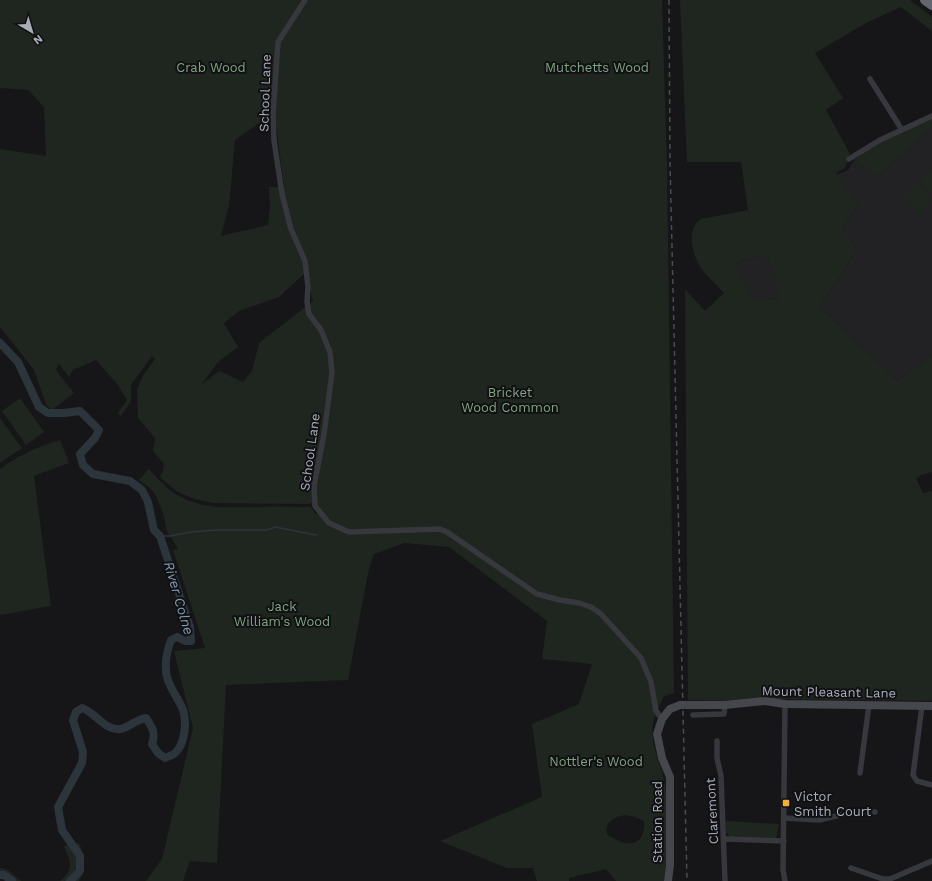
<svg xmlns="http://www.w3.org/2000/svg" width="932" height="881" viewBox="0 0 932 881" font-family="'Work Sans',sans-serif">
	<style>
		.built { fill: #222225 }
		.green { fill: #1e261f; fill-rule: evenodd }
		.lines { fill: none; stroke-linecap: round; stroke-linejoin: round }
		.stream { stroke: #2c353c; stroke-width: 1.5 }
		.river { stroke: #2c353c; stroke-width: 8 }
		.street { stroke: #37383d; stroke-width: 5.5 }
		.secondary { stroke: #45474d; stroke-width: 8 }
		.highway { stroke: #63666e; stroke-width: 10 }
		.rail { stroke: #4a4c52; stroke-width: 1.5; stroke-dasharray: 5 4; stroke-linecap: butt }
		.poi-dot { fill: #f2b134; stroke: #111113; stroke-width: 1.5 }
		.labels { text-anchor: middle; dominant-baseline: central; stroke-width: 4; stroke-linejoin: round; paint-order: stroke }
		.park-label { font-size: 13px; fill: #7fa381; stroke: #111113 }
		.street-label { font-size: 13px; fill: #a8adb8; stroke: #111113 }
		.poi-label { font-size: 13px; fill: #a8adb8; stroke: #111113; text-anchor: start }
		.water-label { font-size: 14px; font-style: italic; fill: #7f9bb3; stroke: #111113 }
	</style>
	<rect width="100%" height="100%" fill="#161618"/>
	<g class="built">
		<polygon points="932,127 932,355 898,381 820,307 857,249 843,227 858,205 837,175 848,170 854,160 878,177"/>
		<polygon points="757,256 768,258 781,298 768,300 757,300 750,295 742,281 736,263"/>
	</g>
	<g class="green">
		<path d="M0,0h662l5,166 7,527 -11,4c-3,9 -8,18 -10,26 -4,22 9,41 12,63 2,10 1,21 1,31 0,21 1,43 -2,64h-48l-10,-12 -37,9v3h-32l-4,-13h-26l-67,-27 102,-44 -10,-73 47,-20 13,-40 -50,-5 5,-38 -98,-74 -45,-4 -30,11 -6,19 -20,107 -122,5 -9,178 -27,-2 -7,20h-37l16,-22 31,-131 -19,-77 31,-3 -32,-98 5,-1 -12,-20 -2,-13 -7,-18 -6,-9 -12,-9 10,-11c9,10 19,22 32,28 24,13 55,10 81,10 16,-1 31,0 47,0l4,2 2,5 6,-1 -5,-9 -6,-1 -1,1 -95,-1 -19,-4 -13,-5 -6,-3 -16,-14 3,-6 1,-7 -11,-13 2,-13 -17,-20 -1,-29 7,-15 11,-15 -3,-3 -21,29v16l-10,15 -3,-3 9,-13 -9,-15 -22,-25 -23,10 -4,7 -10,-13 -3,5 3,5 15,19 -22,17 -6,-6 -12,-34 -25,-32 -9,-11v-178l46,7 -2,-49 -16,-17 -28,-2zM262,121l14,3 8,63h-15l1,20 -2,18 -47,11 8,-30 6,-66zM306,272l7,29 -54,42 -7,28 -9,11 -24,-11 -17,13 16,-22 20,-15 -14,-24 15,-12 40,-14zM626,815l9,2 9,4c2,28 -20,26 -37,13 -3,-12 8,-18 19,-19z"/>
		<path d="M680,0h230l22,17v14l-31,-24 -33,15 -53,31 28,45 -17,12 24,44 -5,14 -9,5 22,32 -15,22 14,22 -37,58 78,74 34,-26v117l-11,3 -5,4 7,14 9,-2v210l-164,-2 -36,2 -44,-1 -3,-411 20,22 19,-18c-7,-8 -18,-17 -23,-25 -9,-13 -15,-39 0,-49l47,-9 -7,-48h-54zM757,256l11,2 12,40 -12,2h-11c-12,-9 -16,-22 -21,-37z"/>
		<path d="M932,118v9l-54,50 -24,-17c23,-19 51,-30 78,-42z"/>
		<polygon points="932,170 932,194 920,181"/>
		<polygon points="916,183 932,198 932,202 919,215 902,198"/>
		<polygon points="20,398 44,432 26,445 2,411"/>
		<polygon points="0,418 22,448 0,463"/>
		<path d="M60,440l9,23 -35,13 17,130 -51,9v-146c18,-13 38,-23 60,-29z"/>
		<polygon points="726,821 779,824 776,839 730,837 726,832"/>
		<path d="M72,843h7c6,13 8,25 0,38h-7c15,-13 11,-24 0,-38z"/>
		<path d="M70,844l6,12v13l-4,8 -4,4h-8c15,-12 10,-20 4,-35z"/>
		<polygon points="0,868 8,870 21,881 14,881 5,874 0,874"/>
	</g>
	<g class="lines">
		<polyline class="stream" points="160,536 170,536 191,532 218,530 267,530 275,527 316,535"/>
		<g class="river">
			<path d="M0,343l18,19 21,45 9,6h16l16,-2 19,19 -4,8 -15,16 3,11 10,9 37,7 12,9 6,12 6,28 6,6 30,91 1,14h-6l-8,-4 -6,3c-4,11 -7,25 -4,37 3,12 12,22 16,33 4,12 2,33 -7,42 -2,3 -7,4 -11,6l-7,-5 -6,-9c4,-11 0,-17 -6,-26 -11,2 -18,10 -26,11 -15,2 -25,-17 -38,-21l-6,4 -3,8 10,32 -1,11 -24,44 4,23 18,26v15l-10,10"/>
			<polyline points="0,875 4,875 12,881"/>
		</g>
		<g class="street">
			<polyline points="305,0 278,42 273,114 274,140 282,194 291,229 305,261 308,287 307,302 309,314 321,330 330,352 332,373 324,434 314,486 315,506 329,523 349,532 440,529 447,532 537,594 560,600 579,603 591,607 601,614 641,658 651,682 656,711 662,719"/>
			<polyline points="870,79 902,130"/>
			<polyline points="849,159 880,140 932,116"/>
			<polyline points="922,706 913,775 917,781 932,785"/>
			<polyline points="693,715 724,714 725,705"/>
			<polyline points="717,741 717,758 721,776 725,881"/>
			<polyline points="860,773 869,705"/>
			<polyline points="784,818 819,820 853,812 875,812"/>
			<polyline points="725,839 784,841"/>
			<polyline points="851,868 883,879 890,879 932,861"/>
			<polyline points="785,881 783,870 785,704"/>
		</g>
		<polyline class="secondary" points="668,881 670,865 670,777 662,758 657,734 662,719 670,709 680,705 725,705 765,701 785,704 932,706"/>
		<polyline class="highway" points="925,0 932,5"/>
		<polyline class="rail" points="669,0 670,162 687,881"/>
	</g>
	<rect class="poi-dot" x="782" y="799" width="8" height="8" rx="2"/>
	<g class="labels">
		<g class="park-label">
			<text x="211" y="67">Crab Wood</text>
			<text x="597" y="67">Mutchetts Wood</text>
			<text x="510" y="392">Bricket<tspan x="510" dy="15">Wood Common</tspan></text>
			<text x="282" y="606">Jack<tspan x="282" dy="15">William's Wood</tspan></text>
			<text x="596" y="761">Nottler's Wood</text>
		</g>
		<g class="street-label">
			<text transform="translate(265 93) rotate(-88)">School Lane</text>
			<text transform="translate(310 452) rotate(-82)">School Lane</text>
			<text transform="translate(829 692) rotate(1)">Mount Pleasant Lane</text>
			<text transform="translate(712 811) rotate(-93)">Claremont</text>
			<text transform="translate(657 822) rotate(-90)">Station Road</text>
		</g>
		<g class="poi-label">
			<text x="794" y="796">Victor<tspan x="794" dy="15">Smith Court</tspan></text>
		</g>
		<g class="water-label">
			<text transform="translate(179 598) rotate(74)">River Colne</text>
		</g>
	</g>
	<g transform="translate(32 32) rotate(142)" stroke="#111113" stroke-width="3" paint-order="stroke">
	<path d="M0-3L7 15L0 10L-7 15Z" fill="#a8adb8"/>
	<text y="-6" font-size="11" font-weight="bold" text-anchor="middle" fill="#a8adb8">N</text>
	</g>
</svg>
